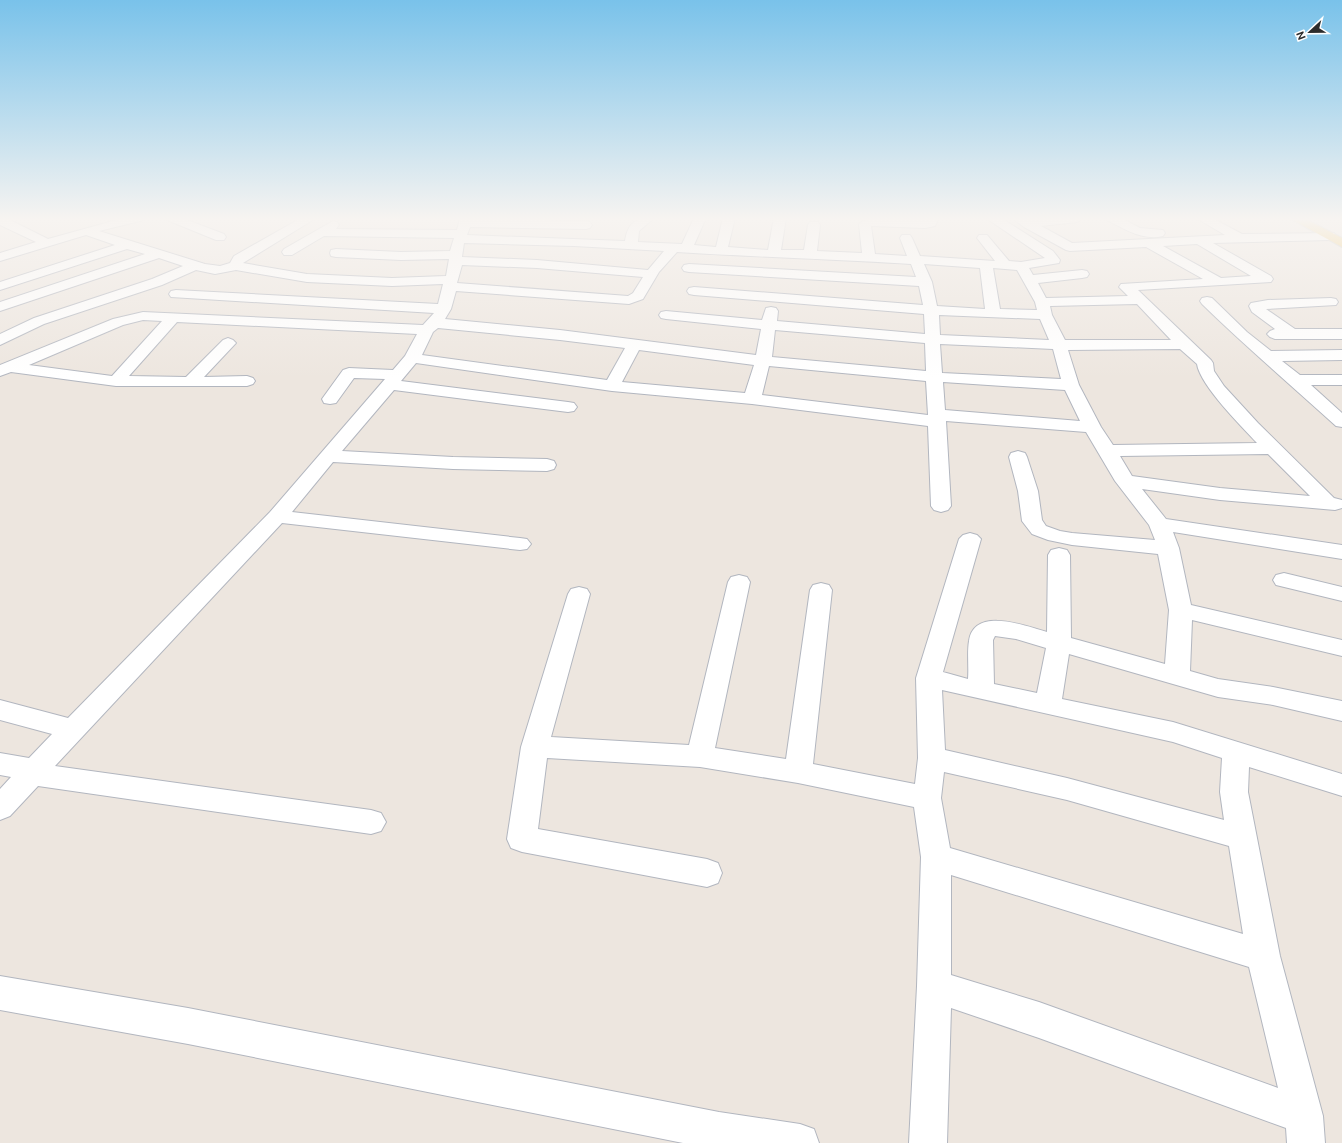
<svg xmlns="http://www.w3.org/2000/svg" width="1342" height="1143" viewBox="0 0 1342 1143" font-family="Ubuntu,sans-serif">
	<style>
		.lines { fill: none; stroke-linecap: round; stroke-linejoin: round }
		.street-casing { stroke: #b2b6bf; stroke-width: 2 }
		.primary-casing { stroke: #c4c4c4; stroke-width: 2 }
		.street { fill: #fff; fill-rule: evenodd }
		.primary { fill: #f0c561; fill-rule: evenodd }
	</style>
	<rect width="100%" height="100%" fill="#ede6df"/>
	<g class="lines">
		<g class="street-casing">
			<g id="street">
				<path d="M0,218h6l42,21 76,-21h22l-2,2 -45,11 106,33 15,2 10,-3 4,-7 67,-38h15l-73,45 64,11 85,4 54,-2 3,-17 -48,1 -65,-3 -5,-1 -1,-3 1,-3 5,-1 65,3 49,-1 4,-13 -130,-2 -32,19h-8l-2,-3 2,-3 49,-28 4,1 2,3 -3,4 121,1 3,-12 126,3 4,1 2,3 -2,3 -4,1 -116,-2 -3,8 158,6c3,-19 11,-23 29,-23l-15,13 -1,11 44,2 12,-26h12l-12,27 22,2 7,-29h12l-7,29 40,3 6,-32h12l-5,32h23l4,-25 2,-3h8l2,3 -3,26 45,2 -3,-29c8,-10 53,-4 66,-4l2,-2h12l-4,8 -10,2 -54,-2 4,28 32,2 -7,-18 2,-3h8l2,3 8,18 75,5 -18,-23 2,-3h8l22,26 12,1 24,-4 -59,-40h15l52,33 7,9 -1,3 -30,5 4,7 49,-5 5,1 2,3 -2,3 -5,1 -44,5 8,15 82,-2 -9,-9 2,-3 82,-5 -57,-32 -76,4 -4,-1 -42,-23 -12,-9h15l4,2 14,-2h38l-6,4 -36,4 31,17 153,-8 -29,-17h16l30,16 92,-1 2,3 -2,3 -4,1 -117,3 58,33 2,3 -2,3 -133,8 73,70 2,3 1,8 10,15 34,37 76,75 8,2v8l-7,2 -115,-10 -78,-11 24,30 176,26v14l-169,-27 6,16 12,57 151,35v16l-150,-36 -2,51 28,8 55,8 69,14v20l-69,-16 -55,-8 -149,-43 -7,45 111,23 169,52v22l-93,-29 -1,25 32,164 43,160 2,27h-38l-1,-15 -247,-90 -88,-30 -4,135h-38l8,-157 4,-129 -7,-50 -116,-24 -98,-16 -153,-9 -9,71 169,30 11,4 4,10 -4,10 -11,4 -185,-35 -11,-4 -4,-9 14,-92 47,-153 3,-5 8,-2 8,2 3,5 -39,143 138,8 39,-163 3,-5 8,-2 8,2 3,5 -35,166 71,11 24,-169 3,-5 8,-2 8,2 3,5 -19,174 102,20 3,-26 -2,-80 43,-139 4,-4 7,-2 7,2 4,4 -38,133 25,7c1,-12 -1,-26 1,-38 5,-35 57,-15 78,-9l1,-77 3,-5 8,-2 8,2 3,5 1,83 94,26 4,-54 -11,-56 -86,-9 -24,-5 -16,-6 -10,-13 -4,-30 -9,-34 2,-4 7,-2 7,2 2,4 11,34 4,29 4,6 14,5 12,2 83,7 -6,-15 -34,-44 -29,-49 -140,-11 5,85 -3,4 -7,2 -7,-2 -3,-4 -3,-80 -176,-22 -140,-13 -196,-28 -15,18 167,21 6,1 3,4 -3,4 -6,1 -174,-22 -52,61 111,6 94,2 7,2 2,4 -2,4 -7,2 -94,-2 -120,-7 -41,50 228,26 7,1 4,5 -4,5 -7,1 -238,-27 -227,243 316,44 10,3 5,9 -5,9 -10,3 -333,-48 -28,30 -10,4v-31l11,-12 -11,-2v-22l29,5 23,-24 -52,-14v-20l68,18 202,-206 115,-133 -31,-1 -18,25 -6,1 -6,-1 -2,-4 21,-29 6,-2 44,2 12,-14 12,-22 -240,-12 -48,54 57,1 37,-37 5,-2 5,2 3,3 -32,34 43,-1 6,2 2,3 -2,3 -6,2h-131l-105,-14 -11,4v-11l113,-46 30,-7 280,13 11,-12 -263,-16 -2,-3 2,-3 5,-1 262,14 5,-20 -51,2 -85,-4 -71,-12 -21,4 -19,-4 -34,15 -118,39 -44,21v-11l34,-16 118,-39 31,-13 -24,-8 -159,53v-9l145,-48 -18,-5 -127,41v-8l115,-37 -29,-10 -86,26v-8l36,-11 -36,-17zM464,243l110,3 90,5 -16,19 -111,-10 -75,-3zM1197,244l54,32 -30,2 -58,-32zM677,252c78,5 156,7 234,12l5,13 -227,-13 -5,1 -2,3 2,3 5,1 230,14 4,19 -229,-18 -5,1 -2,3 2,3 5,1 230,19 1,20 -148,-13 1,-10 -2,-3 -5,-1 -5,1 -4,12 -96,-9 -5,1 -2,3 2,3 5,1 95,10 -5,26 -196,-25 -115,-11 6,-10 5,-18 173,13 14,-5 16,-27zM924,264l56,4 5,41 -48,-3 -5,-24zM462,265l75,3 106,9 -10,16 -5,3 -171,-13zM993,268l24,2 18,32 2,8 -37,-1zM1137,304l34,36h-106l-13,-25 -2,-9zM939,315l101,4 9,21 -109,-5zM143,320l19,1 -50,55 -83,-11 94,-40zM438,328l122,12 65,8 -18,32 -185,-25 11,-23zM775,330l150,13 1,28 -154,-14zM940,344l113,5 8,30 -119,-6zM1180,349l17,15c3,21 45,63 60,79l-144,2 -12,-18 -22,-42 -11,-35zM639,350l115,15 -9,28 -123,-11zM769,366l157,15 2,34 -166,-20zM943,382l122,8 15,31 -135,-11zM1268,454l42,42 -90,-8 -88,-12 -12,-20zM995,636l21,3 30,9 -9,45 -43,-9 -1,-44zM942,690l231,52 49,16 -2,34 4,28 -157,-42 -122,-28zM944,772l123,28 162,46 14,88 -293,-86 -9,-50zM951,875l298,92 29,121 -239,-86 -88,-27z"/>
				<polygon points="165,218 182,218 224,234 226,237 224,240 216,240 167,220"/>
				<path d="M1105,218h16l19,10 23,2 2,3 -2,3c-20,5 -39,-7 -56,-16z"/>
				<path d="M1207,297l5,1 35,34 24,19 71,-1v10l-60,1 18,14h42v10h-31l31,28v14l-6,-1c-45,-41 -91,-80 -134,-122l-2,-3 2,-3z"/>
				<polygon points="1331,298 1336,299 1338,302 1336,305 1266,309 1295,329 1342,329 1342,339 1275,339 1270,337 1267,334 1270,331 1275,329 1252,312 1249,306 1251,303 1268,300"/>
				<polygon points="1284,573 1342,587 1342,601 1276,585 1273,580 1276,575"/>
				<polygon points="0,976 188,1008 719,1112 800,1124 814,1129 819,1143 683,1143 188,1044 0,1010"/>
			</g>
		</g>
		<g class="primary-casing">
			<polygon id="primary" points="1289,218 1304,218 1342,238 1342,247"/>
		</g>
		<use href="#street" class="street"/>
		<use href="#primary" class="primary"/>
	</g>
	<linearGradient id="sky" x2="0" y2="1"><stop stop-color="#79c2ea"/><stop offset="0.58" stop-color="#f7f4f1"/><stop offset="1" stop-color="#f7f4f1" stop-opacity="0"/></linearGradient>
	<rect width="1342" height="378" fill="url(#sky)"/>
	<g transform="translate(1310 32) rotate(248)" stroke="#ffffff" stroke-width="3" paint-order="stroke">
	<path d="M0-3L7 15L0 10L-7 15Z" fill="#2c2c2c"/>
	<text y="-6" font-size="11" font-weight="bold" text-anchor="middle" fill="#2c2c2c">N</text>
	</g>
</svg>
